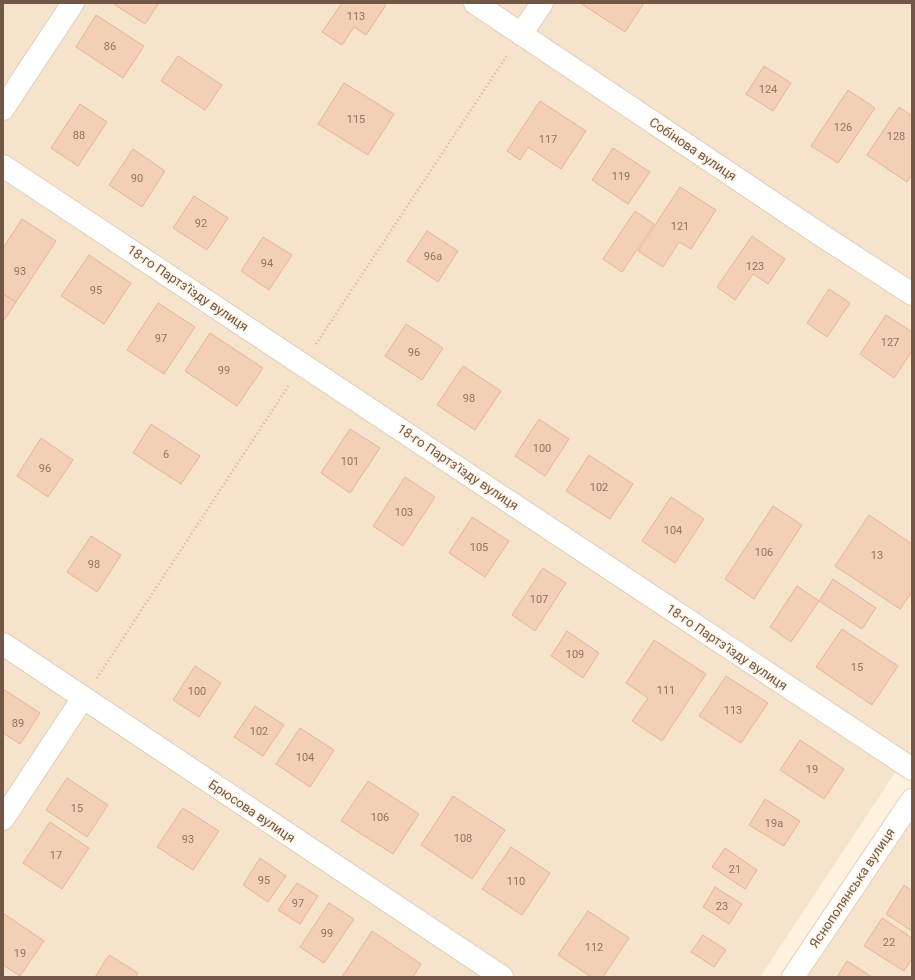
<svg xmlns="http://www.w3.org/2000/svg" width="915" height="980" viewBox="0 0 915 980" font-family="Roboto,sans-serif">
	<style>
		.residential { fill: #f5e3cc }
		.building { fill: #f3cfb5; stroke: #e6b694 }
		.lines { fill: none; stroke-linecap: round; stroke-linejoin: round }
		.minor-casing { stroke: #e1ceba; stroke-width: 24 }
		.path { stroke: #d7b398; stroke-width: 2.5; stroke-dasharray: 1 3; stroke-linecap: butt }
		.minor { stroke: #fff; stroke-width: 22 }
		.labels { text-anchor: middle; dominant-baseline: central; stroke-width: 3; stroke-linejoin: round; paint-order: stroke }
		.number-label { font-size: 11px; fill: #937562 }
		.street-label { font-size: 13px; fill: #735746; stroke: #fff5e5 }
	</style>
	<rect width="100%" height="100%" fill="#fdf2de"/>
	<g class="residential">
		<polygon points="3,3 912,3 912,747 760,977 3,977"/>
		<polygon points="912,812 912,977 803,977"/>
	</g>
	<g class="building">
		<polygon points="112,3 159,3 145,24"/>
		<polygon points="342,3 384,3 386,5 366,35 354,27 342,45 322,32"/>
		<polygon points="580,3 644,3 625,32"/>
		<polygon points="96,15 144,46 123,78 76,47"/>
		<polygon points="178,56 222,85 205,110 161,81"/>
		<polygon points="764,66 791,83 773,111 746,94"/>
		<polygon points="344,83 394,114 368,155 318,124"/>
		<polygon points="848,90 875,108 838,163 811,146"/>
		<polygon points="540,101 586,131 561,169 528,147 520,160 507,151"/>
		<polygon points="80,104 107,122 78,166 51,148"/>
		<polygon points="899,107 912,116 912,174 907,182 867,155"/>
		<polygon points="613,148 650,172 628,204 592,180"/>
		<polygon points="133,149 165,171 142,207 109,185"/>
		<polygon points="680,187 716,210 691,249 679,242 663,267 638,251"/>
		<polygon points="194,196 228,218 207,250 173,228"/>
		<polygon points="635,211 654,224 622,272 603,259"/>
		<polygon points="22,219 56,241 16,302 3,294 3,248"/>
		<polygon points="427,231 458,251 438,282 407,261"/>
		<polygon points="752,236 785,259 768,284 753,274 735,300 717,287"/>
		<polygon points="263,237 292,255 269,290 241,271"/>
		<polygon points="89,255 131,283 104,324 61,296"/>
		<polygon points="829,289 850,303 827,337 807,323"/>
		<polygon points="3,294 16,302 3,322"/>
		<polygon points="158,303 195,327 164,374 127,350"/>
		<polygon points="886,315 912,332 912,351 894,378 860,354"/>
		<polygon points="406,324 443,348 422,380 385,356"/>
		<polygon points="210,333 263,368 237,406 185,371"/>
		<polygon points="463,366 501,391 475,430 437,405"/>
		<polygon points="539,419 569,439 545,476 515,456"/>
		<polygon points="151,424 200,456 181,484 133,453"/>
		<polygon points="350,429 380,448 350,493 321,473"/>
		<polygon points="41,438 73,460 48,497 17,476"/>
		<polygon points="589,455 633,484 610,519 566,491"/>
		<polygon points="405,477 435,497 403,546 373,526"/>
		<polygon points="671,497 704,519 675,563 642,541"/>
		<polygon points="773,506 802,525 754,599 725,579"/>
		<polygon points="869,515 912,544 912,592 900,609 835,566"/>
		<polygon points="472,517 509,541 485,577 449,553"/>
		<polygon points="91,536 121,555 97,592 67,572"/>
		<polygon points="543,568 566,583 535,631 512,615"/>
		<polygon points="833,579 876,608 862,629 819,601"/>
		<polygon points="797,586 819,601 791,642 770,627"/>
		<polygon points="842,629 898,666 872,705 816,667"/>
		<polygon points="567,631 599,653 583,678 551,656"/>
		<polygon points="654,640 706,674 662,741 632,721 648,698 626,683"/>
		<polygon points="195,666 221,683 199,717 173,700"/>
		<polygon points="726,676 768,703 741,743 699,716"/>
		<polygon points="3,689 40,713 20,744 3,733"/>
		<polygon points="255,706 284,725 263,756 234,737"/>
		<polygon points="300,728 334,750 310,787 276,764"/>
		<polygon points="800,740 844,769 824,799 780,770"/>
		<polygon points="67,778 108,805 87,837 46,810"/>
		<polygon points="368,781 419,814 393,854 341,821"/>
		<polygon points="453,796 505,830 472,879 421,845"/>
		<polygon points="765,799 800,821 784,846 749,825"/>
		<polygon points="183,808 219,831 193,870 157,847"/>
		<polygon points="50,822 89,848 62,889 23,863"/>
		<polygon points="511,847 550,873 522,915 482,889"/>
		<polygon points="725,848 757,870 745,889 712,867"/>
		<polygon points="260,858 286,876 268,902 243,885"/>
		<polygon points="297,883 318,896 300,924 278,910"/>
		<polygon points="904,885 912,891 912,931 886,914"/>
		<polygon points="715,887 742,904 729,924 703,907"/>
		<polygon points="329,903 354,919 324,963 300,947"/>
		<polygon points="588,911 629,938 603,977 591,977 558,955"/>
		<polygon points="3,913 44,941 20,976 3,965"/>
		<polygon points="882,918 912,938 912,959 904,971 864,946"/>
		<polygon points="372,931 421,964 413,977 342,977"/>
		<polygon points="703,935 726,950 714,967 691,952"/>
		<polygon points="109,955 138,973 136,977 95,977"/>
		<polygon points="847,961 872,977 837,977"/>
	</g>
	<g class="lines">
		<g class="minor-casing">
			<g id="minor">
				<polyline points="475,3 821,235 912,294"/>
				<polyline points="521,34 542,3"/>
				<polyline points="3,109 73,3"/>
				<polyline points="3,166 912,769"/>
				<polyline points="3,644 502,977"/>
				<polyline points="3,819 83,698"/>
				<polyline points="793,977 912,800"/>
			</g>
		</g>
		<g class="path">
			<polyline points="316,344 508,54"/>
			<polyline points="97,678 289,385"/>
		</g>
		<use href="#minor" class="minor"/>
	</g>
	<g class="labels">
		<g class="number-label">
			<text x="356" y="16">113</text>
			<text x="110" y="46">86</text>
			<text x="768" y="89">124</text>
			<text x="356" y="119">115</text>
			<text x="843" y="127">126</text>
			<text x="79" y="135">88</text>
			<text x="896" y="136">128</text>
			<text x="548" y="139">117</text>
			<text x="621" y="176">119</text>
			<text x="137" y="178">90</text>
			<text x="201" y="223">92</text>
			<text x="680" y="226">121</text>
			<text x="433" y="256">96а</text>
			<text x="267" y="263">94</text>
			<text x="755" y="266">123</text>
			<text x="20" y="271">93</text>
			<text x="96" y="290">95</text>
			<text x="161" y="338">97</text>
			<text x="890" y="342">127</text>
			<text x="414" y="352">96</text>
			<text x="224" y="370">99</text>
			<text x="469" y="398">98</text>
			<text x="542" y="448">100</text>
			<text x="166" y="454">6</text>
			<text x="350" y="461">101</text>
			<text x="45" y="468">96</text>
			<text x="599" y="487">102</text>
			<text x="404" y="512">103</text>
			<text x="673" y="530">104</text>
			<text x="479" y="547">105</text>
			<text x="764" y="552">106</text>
			<text x="877" y="555">13</text>
			<text x="94" y="564">98</text>
			<text x="539" y="599">107</text>
			<text x="575" y="654">109</text>
			<text x="857" y="667">15</text>
			<text x="666" y="690">111</text>
			<text x="197" y="691">100</text>
			<text x="733" y="710">113</text>
			<text x="18" y="723">89</text>
			<text x="259" y="731">102</text>
			<text x="305" y="757">104</text>
			<text x="812" y="769">19</text>
			<text x="77" y="808">15</text>
			<text x="380" y="817">106</text>
			<text x="774" y="823">19а</text>
			<text x="463" y="838">108</text>
			<text x="188" y="839">93</text>
			<text x="56" y="855">17</text>
			<text x="735" y="869">21</text>
			<text x="264" y="880">95</text>
			<text x="516" y="881">110</text>
			<text x="298" y="903">97</text>
			<text x="722" y="906">23</text>
			<text x="327" y="933">99</text>
			<text x="889" y="942">22</text>
			<text x="594" y="947">112</text>
			<text x="20" y="953">19</text>
		</g>
		<g class="street-label">
			<text transform="translate(693 149) rotate(34)">Собінова вулиця</text>
			<text transform="translate(188 288) rotate(34)">18-го Партз’їзду вулиця</text>
			<text transform="translate(458 467) rotate(34)">18-го Партз’їзду вулиця</text>
			<text transform="translate(727 647) rotate(34)">18-го Партз’їзду вулиця</text>
			<text transform="translate(252 811) rotate(34)">Брюсова вулиця</text>
			<text transform="translate(852 888) rotate(-56)">Яснополянська вулиця</text>
		</g>
	</g>
	<rect width="915" height="980" fill="none" stroke="#735746" stroke-width="8"/>
</svg>
